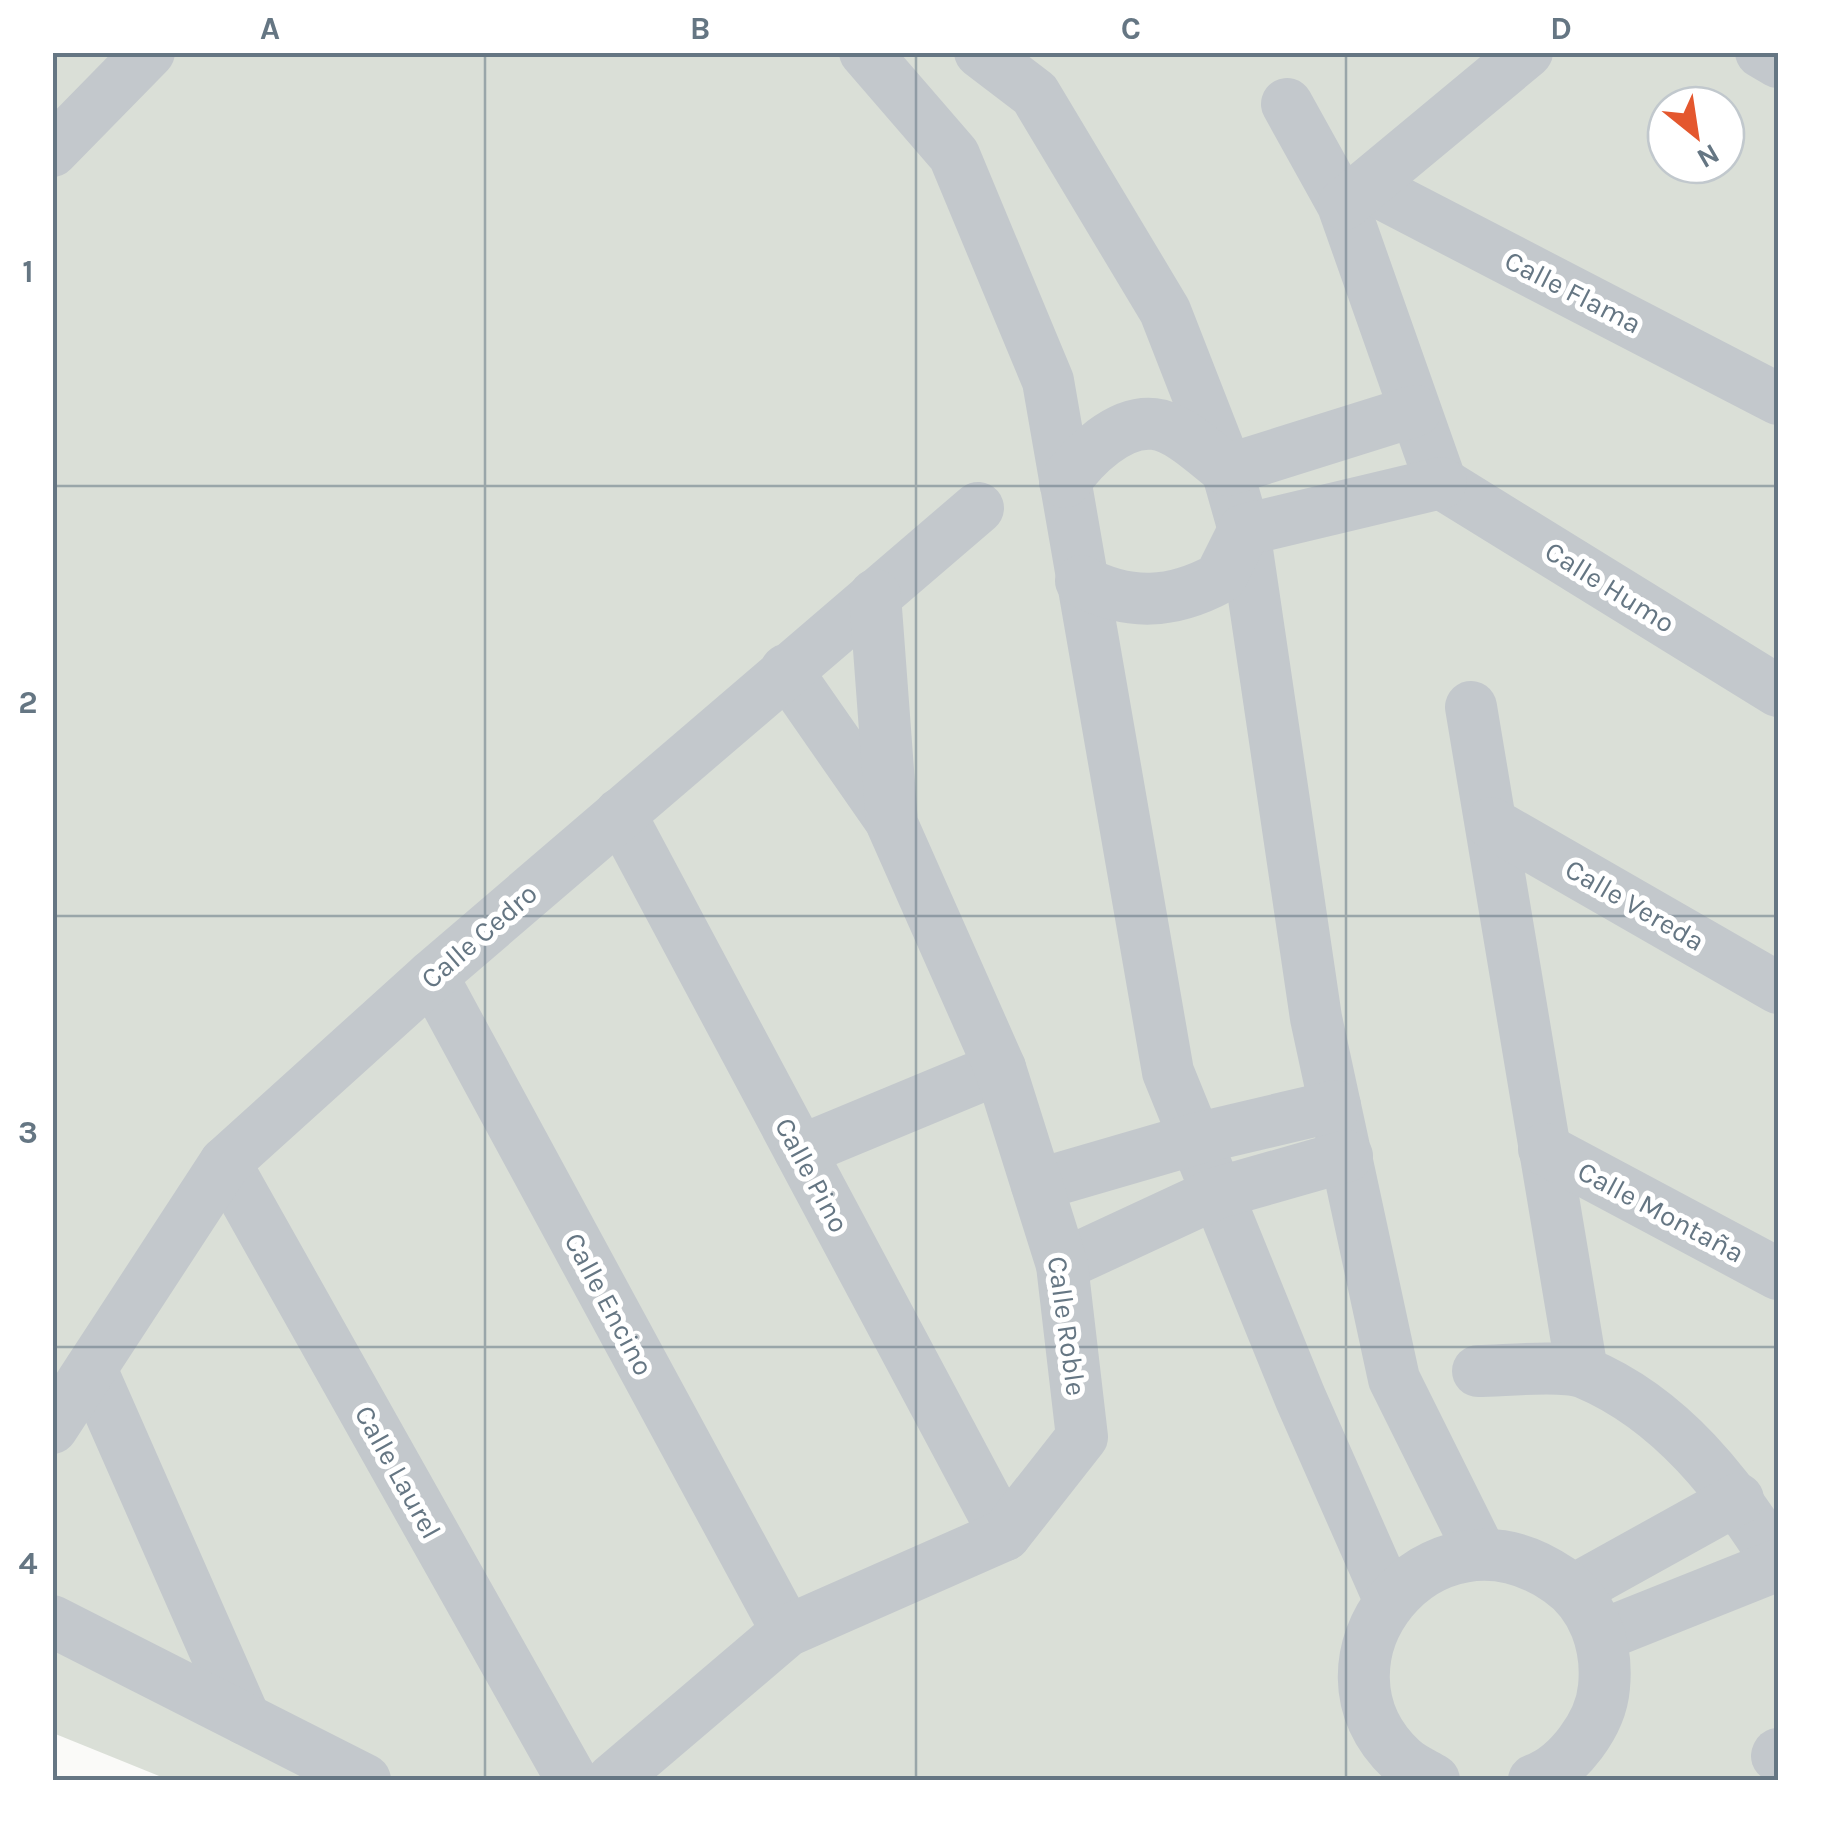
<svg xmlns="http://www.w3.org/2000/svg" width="1831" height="1833" viewBox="0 0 1831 1833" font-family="Karla,sans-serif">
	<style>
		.green { fill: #dadfd7; fill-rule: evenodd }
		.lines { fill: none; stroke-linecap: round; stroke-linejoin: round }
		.minor { stroke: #c3c8cc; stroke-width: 52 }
		.grid { fill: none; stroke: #657683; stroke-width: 2.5; stroke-opacity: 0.55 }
		.labels { text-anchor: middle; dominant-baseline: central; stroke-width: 10; stroke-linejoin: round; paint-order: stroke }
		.street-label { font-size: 28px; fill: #657683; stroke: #fff }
		.neatline { fill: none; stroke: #657683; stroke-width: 4 }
		.grid-label { font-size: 32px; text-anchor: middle; font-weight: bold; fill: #657683 }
	</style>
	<rect width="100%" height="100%" fill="#fafaf8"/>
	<path class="green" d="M52,53h1726v1727h-1609l-116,-47zM1666,105h60v60h-60z"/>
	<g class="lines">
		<g class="minor">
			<polyline points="865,52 954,155 1048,381 1168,1072 1300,1397 1389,1599"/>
			<polyline points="980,52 1035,94 1165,311 1227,470 1244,530 1316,1018 1394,1379 1480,1552"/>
			<polyline points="1761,52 1778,62"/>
			<polyline points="1287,104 1343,205 1441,483"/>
			<polyline points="52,151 149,52"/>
			<polyline points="1367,186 1778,399"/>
			<polyline points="1344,204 1527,52"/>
			<path d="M1065,482c18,-26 54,-62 89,-58 26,3 53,31 73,46l188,-59"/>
			<polyline points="1441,483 1778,691"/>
			<path d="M1081,581c48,25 91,23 139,-3l24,-48 197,-47"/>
			<polyline points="786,670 891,821"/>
			<polyline points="1471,707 1582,1371"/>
			<polyline points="620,814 1005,1535"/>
			<polyline points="1491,823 1778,988"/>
			<polyline points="432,976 787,1631"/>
			<polyline points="1544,1149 1778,1274"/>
			<polyline points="800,1151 1000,1068"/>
			<polyline points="225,1163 572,1780"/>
			<polyline points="1037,1185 1195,1139 1335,1106"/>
			<polyline points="1062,1265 1217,1193 1347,1156"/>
			<polyline points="91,1369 245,1719"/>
			<path d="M1478,1371c25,0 85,-7 107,2 86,36 146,114 193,190"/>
			<polyline points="52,1428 225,1163 432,976 978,508"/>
			<polyline points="1574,1590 1738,1499"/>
			<polyline points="52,1621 365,1780"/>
			<polyline points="1600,1636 1778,1565"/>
			<polyline points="1777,1756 1778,1754"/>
			<polyline points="612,1780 787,1631 1005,1535 1082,1437 1062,1265 1000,1068 892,824 875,595"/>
			<path d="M1434,1780c-10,-6 -24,-12 -32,-20 -105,-97 26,-270 157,-180 35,24 49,66 45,107 -3,37 -36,81 -70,93"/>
		</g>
	</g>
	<path class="grid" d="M485,52v1728M916,52v1728M1346,52v1728M52,486h1726M52,916h1726M52,1347h1726"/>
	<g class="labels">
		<g class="street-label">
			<text transform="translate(1573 292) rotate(27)">Calle Flama</text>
			<text transform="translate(1610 587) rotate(32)">Calle Humo</text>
			<text transform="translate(1635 905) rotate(30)">Calle Vereda</text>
			<text transform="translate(479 936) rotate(-41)">Calle Cedro</text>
			<text transform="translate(812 1175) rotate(62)">Calle Pino</text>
			<text transform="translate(1661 1212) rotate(28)">Calle Montaña</text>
			<text transform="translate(609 1304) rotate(62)">Calle Encino</text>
			<text transform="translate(1067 1326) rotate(82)">Calle Roble</text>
			<text transform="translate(398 1472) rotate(61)">Calle Laurel</text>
		</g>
	</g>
	<rect width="1831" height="1833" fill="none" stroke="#ffffff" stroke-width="110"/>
	<g transform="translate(1696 135) rotate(150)"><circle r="48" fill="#ffffff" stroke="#c1c8cd" stroke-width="2.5"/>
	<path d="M0-8L18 38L0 25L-18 38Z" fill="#e4572e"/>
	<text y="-15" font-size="28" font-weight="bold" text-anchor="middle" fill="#657683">N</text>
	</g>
	<rect x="55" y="55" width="1721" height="1723" class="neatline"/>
	<g class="grid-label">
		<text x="270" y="39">A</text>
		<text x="700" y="39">B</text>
		<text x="1131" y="39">C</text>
		<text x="1561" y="39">D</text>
		<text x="28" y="282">1</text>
		<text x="28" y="713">2</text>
		<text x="28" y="1143">3</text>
		<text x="28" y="1574">4</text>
	</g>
</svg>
